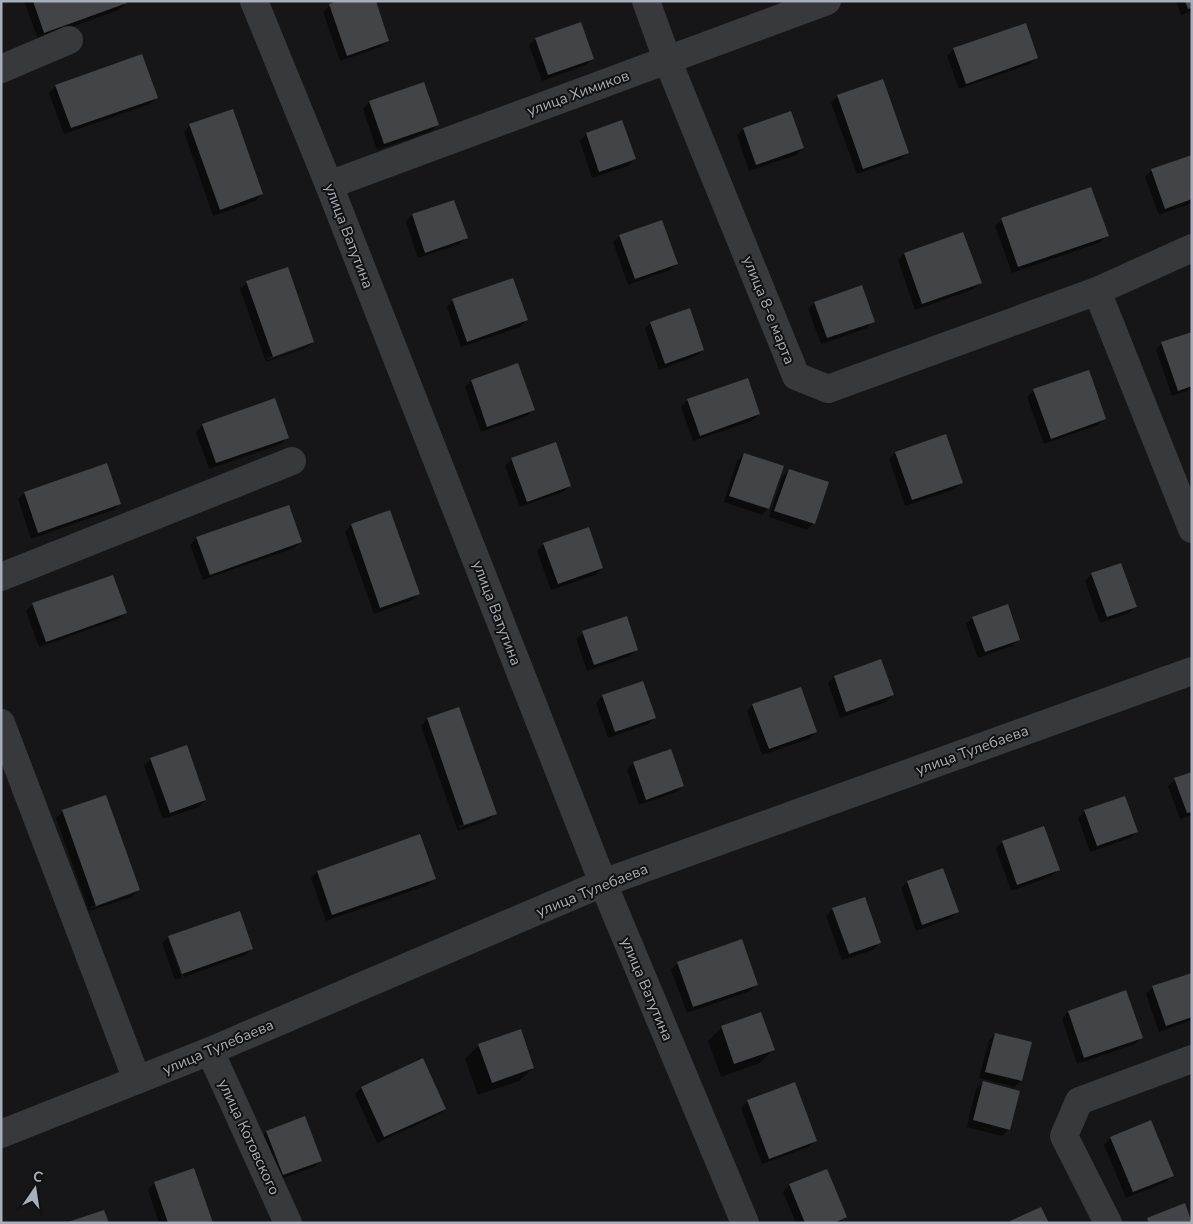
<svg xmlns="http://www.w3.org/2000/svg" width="1193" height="1224" viewBox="0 0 1193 1224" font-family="'Nunito Sans',sans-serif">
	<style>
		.shadow { fill: #0007; fill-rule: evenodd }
		.building { fill: #424448 }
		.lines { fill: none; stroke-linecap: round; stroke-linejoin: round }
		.minor { stroke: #37393d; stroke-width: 28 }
		.labels { text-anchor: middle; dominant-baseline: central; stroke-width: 4; stroke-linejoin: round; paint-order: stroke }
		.street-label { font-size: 15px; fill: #a8afb8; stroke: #111113 }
	</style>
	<rect width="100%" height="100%" fill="#161618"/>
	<g class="shadow">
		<polygon points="24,1 125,1 126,3 119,10 38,39"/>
		<polygon points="341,1 388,41 381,47 340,61 323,12 329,6"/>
		<polygon points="1176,1 1192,1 1192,11 1181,15"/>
		<polygon points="536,39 592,59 586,65 542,81 529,45"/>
		<polygon points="954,49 1037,57 1030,64 959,89 947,56"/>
		<polygon points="423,83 438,125 431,131 377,150 363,109 369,102"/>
		<polygon points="56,86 156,98 150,104 64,134 49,93"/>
		<polygon points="838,96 908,152 901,159 857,174 831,103"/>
		<polygon points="622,122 635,159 628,166 592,178 580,141 586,134"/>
		<polygon points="190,125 262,194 255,201 213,216 184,132"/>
		<polygon points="744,129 803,148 796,155 749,171 737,135"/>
		<polygon points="1192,156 1192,203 1159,215 1145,177 1152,170"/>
		<polygon points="453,201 466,238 460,244 418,258 406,222 412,215"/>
		<polygon points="1002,219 1107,235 1101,242 1012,273 995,226"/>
		<polygon points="620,236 676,264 670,270 628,285 613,242"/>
		<polygon points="904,254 980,283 974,289 915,310 898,260"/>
		<path d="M247,282l66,60 -7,6 -40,14 -26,-73zM307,343v3l-39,14 -1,-2z"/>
		<polygon points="453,300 526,320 520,327 461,347 447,307"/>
		<polygon points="815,303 873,321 867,328 821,344 808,309"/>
		<polygon points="651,323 703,350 696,356 659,370 645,329"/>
		<polygon points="1192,333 1192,389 1172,396 1156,350 1162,343"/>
		<polygon points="747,380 759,414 752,421 693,441 681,407 687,401"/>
		<polygon points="471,381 533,410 527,416 481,432 465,387"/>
		<polygon points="1034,390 1104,419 1098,425 1044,444 1027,397"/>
		<polygon points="203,425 287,438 281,444 209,469 196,432"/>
		<polygon points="895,453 962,482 955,489 905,506 889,459"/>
		<polygon points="744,454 768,508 762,515 724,502 737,461"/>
		<polygon points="512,459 570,486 563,492 520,507 505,466"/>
		<polygon points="106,464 120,504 113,510 31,539 18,499 24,493"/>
		<polygon points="789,470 814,523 807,530 769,517 782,477"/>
		<polygon points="389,512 418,594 412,600 374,614 345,532 351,525"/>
		<polygon points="197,538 301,542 294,548 203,580 190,545"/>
		<polygon points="544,544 602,568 595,575 551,590 537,551"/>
		<polygon points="1092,574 1135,606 1129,613 1100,623 1085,581"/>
		<polygon points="33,604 125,613 118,619 39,647 26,611"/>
		<polygon points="972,618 1019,639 1012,646 978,658 966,624"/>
		<polygon points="583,633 637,649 630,656 587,671 576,639"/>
		<polygon points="834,677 893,695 886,702 840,718 828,683"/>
		<polygon points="642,682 655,717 648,724 608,738 596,703 602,696"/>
		<polygon points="753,705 816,732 809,739 762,755 747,711"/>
		<path d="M458,708l37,105 -6,7 -31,11 -37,-105 6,-7zM489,815v3l-30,10 -1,-2z"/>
		<polygon points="670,750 683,786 676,792 639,805 627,770 633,763"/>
		<polygon points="151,759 205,800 198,807 163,819 144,766"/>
		<polygon points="1192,774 1192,815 1180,819 1168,786 1175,780"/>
		<path d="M63,811l75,79 -6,7 -43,14 -33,-93zM132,892v2l-42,15v-2z"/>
		<polygon points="1085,811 1137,832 1130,838 1090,852 1078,818"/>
		<polygon points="1043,828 1058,870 1052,876 1011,891 996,848 1002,842"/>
		<polygon points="420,836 435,879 428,885 326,921 311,878 317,872"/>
		<polygon points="907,882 957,912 951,918 916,931 901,888"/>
		<polygon points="833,909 879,943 873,950 842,960 826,916"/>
		<polygon points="169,937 252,949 245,955 184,977 171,939 168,939 182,978 175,980 162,943"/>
		<polygon points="678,963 756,985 750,991 687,1013 671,970"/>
		<polygon points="1192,974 1192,1020 1159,1032 1146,994 1152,988"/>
		<polygon points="1126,992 1141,1037 1135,1044 1077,1064 1062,1019 1068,1012"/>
		<polygon points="722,1027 774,1049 760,1063 721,1077 708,1041"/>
		<polygon points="995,1034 1021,1081 1014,1087 979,1078 989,1040"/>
		<polygon points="479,1045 533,1068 519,1081 478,1095 465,1059"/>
		<polygon points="983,1083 1009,1129 1002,1136 967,1127 976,1089"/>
		<polygon points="361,1088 445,1109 438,1115 377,1143 355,1094"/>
		<polygon points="748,1101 815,1140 809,1147 762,1164 741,1108"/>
		<polygon points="305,1118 321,1160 314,1167 276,1181 260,1139 266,1132"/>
		<polygon points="1111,1138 1172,1175 1166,1182 1126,1198 1104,1145"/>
		<polygon points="193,1169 212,1223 159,1223 148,1190 154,1183"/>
		<polygon points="826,1170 845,1217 840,1223 796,1223 783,1192 789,1185"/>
	</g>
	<g class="building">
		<polygon points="33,1 127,1 127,3 44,33"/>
		<polygon points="338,1 376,1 389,41 347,56 329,4"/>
		<polygon points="1185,1 1192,1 1192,8 1188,9"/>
		<polygon points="581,22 594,59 548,75 535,38"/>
		<polygon points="1026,23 1038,58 966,84 953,48"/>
		<polygon points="142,54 158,98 71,128 55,85"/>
		<polygon points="883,79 909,153 863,169 837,95"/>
		<polygon points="424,82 439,125 384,144 369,101"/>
		<polygon points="233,109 263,194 220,210 189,124"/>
		<polygon points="791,111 804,148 756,165 743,128"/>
		<polygon points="622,120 636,159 599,172 586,133"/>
		<polygon points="1192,155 1192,199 1165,209 1151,169"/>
		<polygon points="1091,187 1109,236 1018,267 1001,218"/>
		<polygon points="454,200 468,238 425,253 412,214"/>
		<polygon points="662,220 678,264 635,279 619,235"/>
		<polygon points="963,232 982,283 922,304 904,253"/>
		<polygon points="288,267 314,342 273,357 246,281"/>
		<polygon points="513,278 528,320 467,342 452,299"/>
		<polygon points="862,285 875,322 827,338 814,302"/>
		<polygon points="690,308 704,350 665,364 650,322"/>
		<polygon points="1192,332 1192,386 1178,391 1161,342"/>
		<polygon points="518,363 535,410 487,427 471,380"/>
		<polygon points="1089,370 1106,419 1051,439 1033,389"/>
		<polygon points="748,378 760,414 700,436 687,399"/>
		<polygon points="275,398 289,438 216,463 202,424"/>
		<polygon points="946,434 963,483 912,500 895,452"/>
		<polygon points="556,442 571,486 527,502 511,458"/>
		<polygon points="744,453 784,466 769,509 729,496"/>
		<polygon points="107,463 121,504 38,533 24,492"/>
		<polygon points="789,469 829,482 815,524 774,511"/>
		<polygon points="289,505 302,542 210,575 196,537"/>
		<polygon points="390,510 420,594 380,608 351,524"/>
		<polygon points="589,527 603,568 558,584 543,543"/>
		<polygon points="1121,563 1137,607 1107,617 1091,573"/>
		<polygon points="113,575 127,613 46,642 32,603"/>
		<polygon points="1008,604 1020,640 985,652 972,617"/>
		<polygon points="627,616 638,650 594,665 582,631"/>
		<polygon points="881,659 894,695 846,712 834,676"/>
		<polygon points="643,681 656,718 615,732 602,695"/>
		<polygon points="801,687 817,732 769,749 752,704"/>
		<polygon points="459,707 497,814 464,825 427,718"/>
		<polygon points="187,745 206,800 170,813 150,758"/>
		<polygon points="671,749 684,786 646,800 633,762"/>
		<polygon points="1192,772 1192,812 1187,813 1174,778"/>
		<polygon points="106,795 140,890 96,906 62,810"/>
		<polygon points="1125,796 1138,832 1097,846 1084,810"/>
		<polygon points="1044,826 1060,870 1017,885 1002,841"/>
		<polygon points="420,834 436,879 332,915 317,871"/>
		<polygon points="943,868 959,912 922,925 907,881"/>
		<polygon points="865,897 881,943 849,954 832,908"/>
		<polygon points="240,911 253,949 182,974 168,936"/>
		<polygon points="742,939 758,985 693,1007 677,962"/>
		<polygon points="1192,973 1192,1017 1166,1026 1152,986"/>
		<polygon points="1126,990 1143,1038 1084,1058 1068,1011"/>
		<polygon points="761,1012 775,1050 734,1064 721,1026"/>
		<polygon points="521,1029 534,1068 492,1083 478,1044"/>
		<polygon points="995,1033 1032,1042 1022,1081 985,1072"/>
		<polygon points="423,1058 446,1109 384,1137 361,1087"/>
		<polygon points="983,1081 1020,1091 1010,1130 973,1120"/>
		<polygon points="795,1082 817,1141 769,1159 747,1100"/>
		<polygon points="305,1116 322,1161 283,1175 266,1131"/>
		<polygon points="1151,1120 1174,1176 1133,1192 1110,1137"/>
		<polygon points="194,1168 213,1223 168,1223 154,1182"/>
		<polygon points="827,1169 847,1217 834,1223 805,1223 789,1184"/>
		<polygon points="1185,1203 1192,1223 1149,1223 1147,1218"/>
		<polygon points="1041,1207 1049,1223 1011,1223 1010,1221"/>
		<polygon points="104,1210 109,1223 68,1223 68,1222"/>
	</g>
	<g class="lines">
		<g class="minor">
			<polyline points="254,1 329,185 603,883 745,1223"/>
			<polyline points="646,1 667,59 796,376 828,389 1097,291 1192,248"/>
			<polyline points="1,69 69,40"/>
			<polyline points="329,185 827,1"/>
			<polyline points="1097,291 1192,529"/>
			<polyline points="1,577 292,461"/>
			<polyline points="1,723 137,1080"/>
			<polyline points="210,1051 288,1223"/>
			<polyline points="1,1134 210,1051 603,883 1192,671"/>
			<polyline points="1108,1223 1064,1136 1079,1101 1192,1059"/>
		</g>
	</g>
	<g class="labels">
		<g class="street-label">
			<text transform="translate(578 93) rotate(-20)">улица Химиков</text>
			<text transform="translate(349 236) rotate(69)">улица Ватутина</text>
			<text transform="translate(769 310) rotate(68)">улица 8-е марта</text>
			<text transform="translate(497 613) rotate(69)">улица Ватутина</text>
			<text transform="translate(972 750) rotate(-20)">улица Тулебаева</text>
			<text transform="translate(592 890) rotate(-22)">улица Тулебаева</text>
			<text transform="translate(647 989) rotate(67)">улица Ватутина</text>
			<text transform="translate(218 1047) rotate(-23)">улица Тулебаева</text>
			<text transform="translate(249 1137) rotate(65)">улица Котовского</text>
		</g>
	</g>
	<rect width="1193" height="1224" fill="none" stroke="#a8afb8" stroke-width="5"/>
	<g transform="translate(35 1189) rotate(13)" stroke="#111113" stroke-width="4" paint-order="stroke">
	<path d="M0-4L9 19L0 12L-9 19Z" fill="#a8afb8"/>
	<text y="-8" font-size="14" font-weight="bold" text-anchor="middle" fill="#a8afb8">С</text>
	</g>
</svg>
